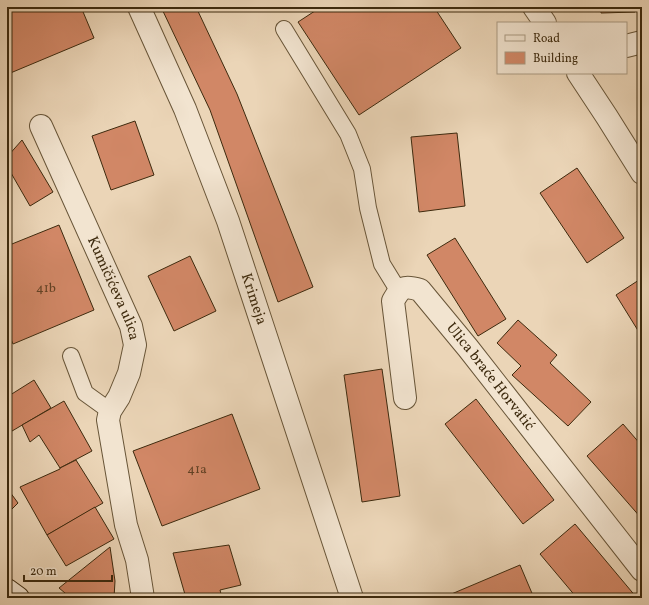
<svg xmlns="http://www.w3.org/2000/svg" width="649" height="605" viewBox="0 0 649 605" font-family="Vollkorn,serif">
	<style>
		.building { fill: #d18766; stroke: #3d2a0e }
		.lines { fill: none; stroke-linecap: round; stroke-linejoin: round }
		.service-casing { stroke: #685538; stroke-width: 18 }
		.minor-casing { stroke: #685538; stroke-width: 24 }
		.tertiary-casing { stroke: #685538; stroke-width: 24 }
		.secondary-casing { stroke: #3d2a0e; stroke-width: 24 }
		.service { stroke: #f2e4d0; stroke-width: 16 }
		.minor { stroke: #f2e4d0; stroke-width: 22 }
		.tertiary { stroke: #f2e4d0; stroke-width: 22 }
		.secondary { stroke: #f2e4d0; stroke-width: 22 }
		.labels { text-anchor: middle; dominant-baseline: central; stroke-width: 3; stroke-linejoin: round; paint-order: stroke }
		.number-label { font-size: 13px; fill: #624124 }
		.street-label { font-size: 15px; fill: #3d2a0e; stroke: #f2e4d0 }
	</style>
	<rect width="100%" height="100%" fill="#ebd5b7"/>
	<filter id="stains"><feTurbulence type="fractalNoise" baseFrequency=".005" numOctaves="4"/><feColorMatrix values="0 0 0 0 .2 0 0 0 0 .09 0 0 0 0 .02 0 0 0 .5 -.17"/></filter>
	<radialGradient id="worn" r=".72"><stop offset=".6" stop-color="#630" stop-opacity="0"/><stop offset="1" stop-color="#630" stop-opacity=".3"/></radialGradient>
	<g class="building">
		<polygon points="7,7 81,7 94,38 8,74"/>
		<polygon points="161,7 196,7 237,94 313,287 278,302 210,110"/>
		<polygon points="321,7 434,7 461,48 359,115 298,22"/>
		<polygon points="601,7 635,7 635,12 601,13"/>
		<polygon points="135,121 154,175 111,190 92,136"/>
		<polygon points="457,133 465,206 419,212 411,137"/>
		<polygon points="22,140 53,192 30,206 7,166 7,157"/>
		<polygon points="577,168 624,238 587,263 540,193"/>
		<polygon points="59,225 94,310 13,344 7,329 7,246"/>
		<polygon points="455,238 506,319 478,336 427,255"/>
		<polygon points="190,256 216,311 174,331 148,276"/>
		<polygon points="642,278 642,337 616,295"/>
		<polygon points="518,320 557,355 550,363 591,402 568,426 512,375 521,366 497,343"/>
		<polygon points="382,369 400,496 362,502 344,375"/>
		<polygon points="34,380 51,408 7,434 7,397"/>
		<polygon points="476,399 554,500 523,524 445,424"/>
		<polygon points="64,401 92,451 60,468 39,435 30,442 22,425"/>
		<polygon points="232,414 260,489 162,526 133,451"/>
		<polygon points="623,424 642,446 642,519 587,456"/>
		<polygon points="76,460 103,503 47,535 20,487 60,469 60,468"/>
		<polygon points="7,488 18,503 7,514"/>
		<polygon points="95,507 114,539 66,566 47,535"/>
		<polygon points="575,524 637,598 577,598 540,554"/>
		<polygon points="229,545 241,585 220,590 222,598 186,598 173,553"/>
		<polygon points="110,547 115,581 114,598 71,598 59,588"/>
		<polygon points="520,565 534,598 442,598"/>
	</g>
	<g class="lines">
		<g class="service-casing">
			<g id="service">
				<polyline points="284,29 348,134 362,169 368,208 382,264 398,290"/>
				<polyline points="71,356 85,393 110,411"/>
			</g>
		</g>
		<g class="minor-casing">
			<g id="minor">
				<polyline points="626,46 642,42"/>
				<path id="s1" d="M41,126l90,200 4,19 -6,28 -10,24 -9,14 -2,9 18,105 11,35 6,38"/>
				<path id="s2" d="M405,398l-12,-97c8,-14 11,-16 27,-11l48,58 174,222"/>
			</g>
		</g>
		<g class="tertiary-casing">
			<g id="tertiary">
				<path id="s3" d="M139,7l46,102 43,112 124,377"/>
				<polyline points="534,7 545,23"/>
				<polyline points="578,73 607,117 642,173"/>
			</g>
		</g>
		<g class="secondary-casing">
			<polyline id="secondary" points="7,590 18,598"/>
		</g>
		<use href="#service" class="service"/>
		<use href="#minor" class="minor"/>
		<use href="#tertiary" class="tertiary"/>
		<use href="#secondary" class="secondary"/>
	</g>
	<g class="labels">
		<g class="number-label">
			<text x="46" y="289">41b</text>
			<text x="197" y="470">41a</text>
		</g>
		<g class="street-label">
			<text stroke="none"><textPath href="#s1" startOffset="178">Kumičićeva ulica</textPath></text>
			<text stroke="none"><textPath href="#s3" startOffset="314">Krimeja</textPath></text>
			<text stroke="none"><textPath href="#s2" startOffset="243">Ulica braće Horvatić</textPath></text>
		</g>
	</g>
	<rect width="649" height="605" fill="none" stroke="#ebd5b7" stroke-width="24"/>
	<rect x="8" y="8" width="633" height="589" fill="none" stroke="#3d2a0e" stroke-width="2"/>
	<rect x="12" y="12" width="625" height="581" fill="none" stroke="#3d2a0e"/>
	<rect x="497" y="22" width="130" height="52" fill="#f2e4d0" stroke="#aa9a82"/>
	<rect x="505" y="35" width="20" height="6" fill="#f2e4d0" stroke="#aa9a82"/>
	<text x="533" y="42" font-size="12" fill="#3d2a0e">Road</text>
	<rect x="505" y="52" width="20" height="12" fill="#d18766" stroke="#aa9a82"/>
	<text x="533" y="62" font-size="12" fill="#3d2a0e">Building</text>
	<path d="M24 575v6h88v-6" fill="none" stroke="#3d2a0e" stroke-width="2"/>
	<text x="30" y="575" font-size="12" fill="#3d2a0e" stroke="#f2e4d0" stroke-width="3" paint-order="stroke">20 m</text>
	<rect width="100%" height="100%" filter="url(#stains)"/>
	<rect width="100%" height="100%" fill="url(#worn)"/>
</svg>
